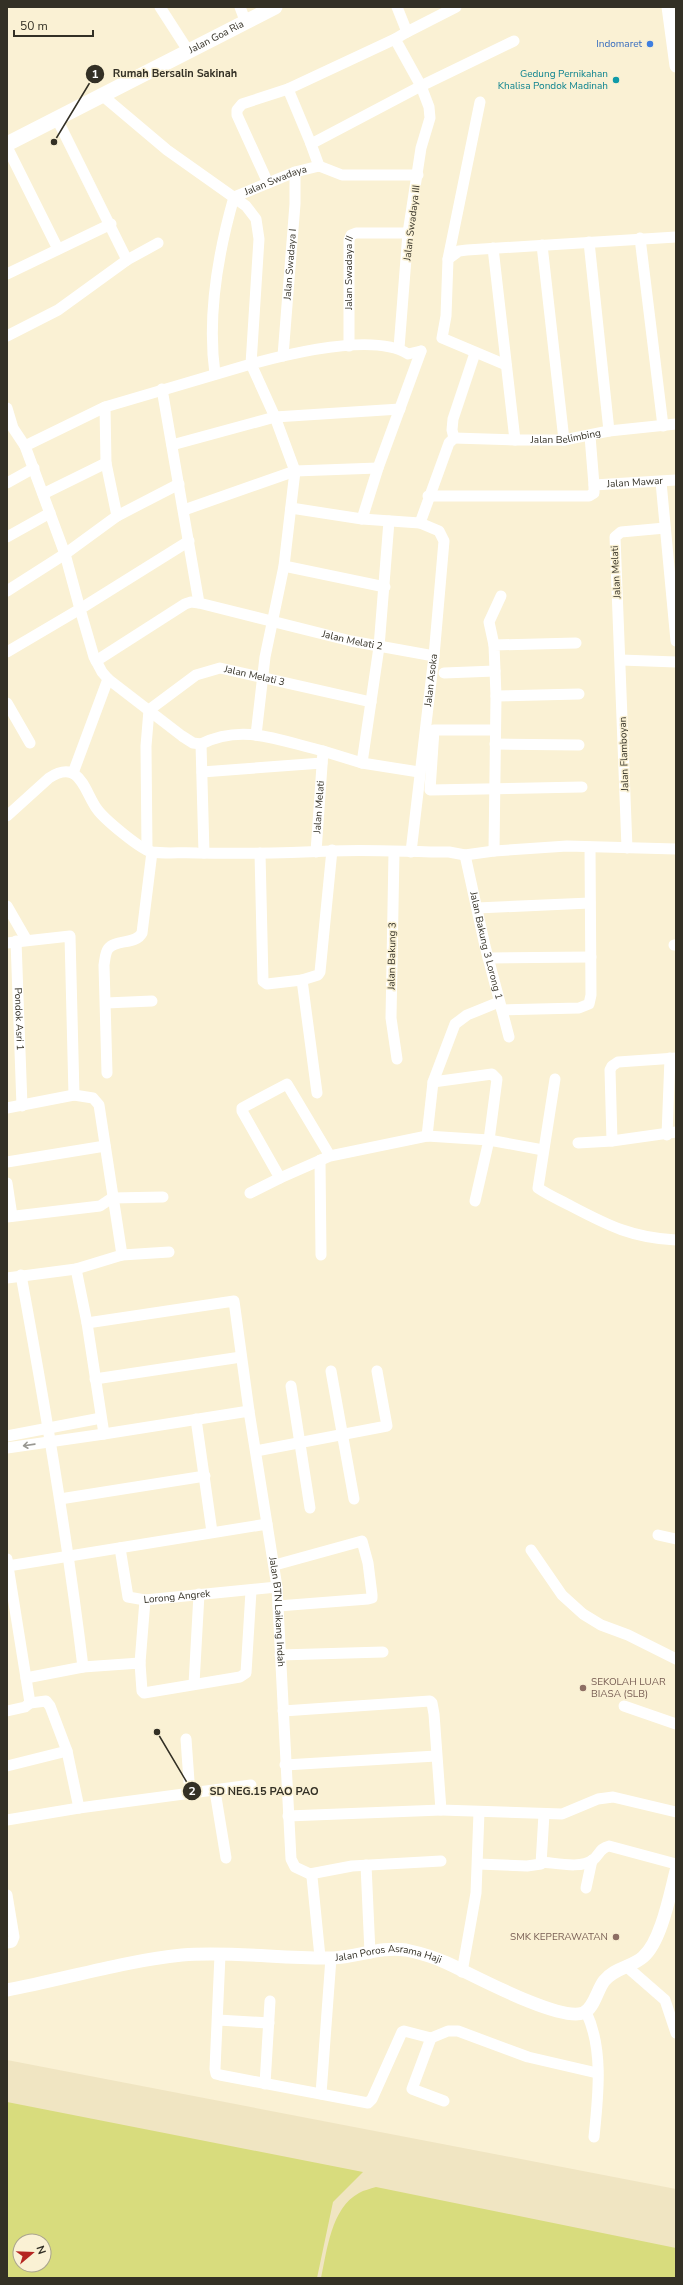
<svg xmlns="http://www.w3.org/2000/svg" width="683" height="2285" viewBox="0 0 683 2285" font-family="'Nunito Sans',sans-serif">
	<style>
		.built { fill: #f0e5c2; fill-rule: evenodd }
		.grass { fill: #d8dc7d; fill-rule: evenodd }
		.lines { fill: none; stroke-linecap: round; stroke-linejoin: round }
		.minor { stroke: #fff; stroke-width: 11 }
		.tertiary { stroke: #fff; stroke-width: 13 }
		.secondary { stroke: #fff; stroke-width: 15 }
		.oneway { stroke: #999892 }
		.shop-dot { fill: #3f7fe0; stroke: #faf1d4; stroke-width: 1.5 }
		.culture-dot { fill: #0f9aa8; stroke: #faf1d4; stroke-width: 1.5 }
		.education-dot { fill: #8d6e63; stroke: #faf1d4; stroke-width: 1.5 }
		.labels { text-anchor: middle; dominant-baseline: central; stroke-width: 3; stroke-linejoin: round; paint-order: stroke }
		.street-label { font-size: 10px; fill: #333025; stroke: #faf1d4 }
		.shop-label { font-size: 10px; fill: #366cbe; stroke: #faf1d4; text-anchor: end }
		.culture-label { font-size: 10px; fill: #0d838f; stroke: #faf1d4; text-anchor: end }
		.education-label { font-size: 10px; fill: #785e54; stroke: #faf1d4; text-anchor: start }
		.leader { fill: none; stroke: #333025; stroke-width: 1.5 }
		.callout-dot { fill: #333025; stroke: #faf1d4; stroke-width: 1.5 }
		.mark-label { font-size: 12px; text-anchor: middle; font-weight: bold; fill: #fff }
		.callout-label { font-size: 11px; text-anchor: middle; font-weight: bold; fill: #333025; stroke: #faf1d4; stroke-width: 3; stroke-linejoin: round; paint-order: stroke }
	</style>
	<rect width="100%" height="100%" fill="#faf1d4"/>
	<path class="built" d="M7,2060l669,129v89h-669zM20,2241h24v24h-24z"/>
	<g class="grass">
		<path d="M7,2102l356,70 -30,30 -16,76h-310zM20,2241h24v24h-24z"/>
		<path d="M376,2187l300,61v30h-355c6,-27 10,-70 38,-85 5,-3 11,-4 17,-6z"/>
	</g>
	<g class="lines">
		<g class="minor">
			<polyline points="160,7 189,52"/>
			<polyline points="240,7 246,23"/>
			<polyline points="397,7 407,32 395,39 421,86 429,107 430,118 421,148 408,233 399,348"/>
			<polyline points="407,32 456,7"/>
			<polyline points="480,102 448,259 446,316 442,338 506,365"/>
			<polyline points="57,119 127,260 158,243"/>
			<polyline points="311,144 288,89 395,39"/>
			<polyline points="7,147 58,249"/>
			<polyline points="319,166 311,144 421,86 514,41"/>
			<polyline points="319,166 342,175 418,175"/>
			<polyline points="268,183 237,115 237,110 242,104 288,89"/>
			<polyline points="640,238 663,426"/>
			<polyline points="589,242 609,431"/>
			<polyline points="542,245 564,440"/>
			<polyline points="493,248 515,440"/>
			<polyline points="448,259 459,251 467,250 676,237"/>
			<polyline points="7,274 111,224"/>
			<polyline points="7,336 58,310 127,260"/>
			<path id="s1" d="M349,346v-106l2,-5 5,-2h52"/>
			<path id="s2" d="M283,356l12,-152v-32"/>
			<path id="s3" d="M215,374c-8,-58 3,-121 19,-177l61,-25 24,-6"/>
			<path id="s4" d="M162,389l37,214 152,38 83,15"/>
			<polyline points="7,408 13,428 25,446"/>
			<path id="s5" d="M454,438l61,2h49l45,-9 67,-7"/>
			<polyline points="454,438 452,430 453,419 475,353"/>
			<polyline points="172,445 275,417 400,409"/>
			<polyline points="661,482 676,641"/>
			<polyline points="7,483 34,468"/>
			<path id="s6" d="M594,485l82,-5"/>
			<polyline points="43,494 106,463"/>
			<polyline points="428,496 589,496 594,493 594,485 590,436"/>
			<polyline points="291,508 362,519 420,523 449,443 454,438"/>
			<polyline points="184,510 295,471 378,468"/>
			<polyline points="117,516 179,484"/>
			<polyline points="362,519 378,468 421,351"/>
			<polyline points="7,537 50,513"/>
			<polyline points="189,541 80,609 94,657 102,672 108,679 182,736 193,743 201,744 204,853"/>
			<polyline points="284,566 385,587"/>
			<polyline points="7,591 65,554 117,516 106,463 105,407"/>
			<polyline points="494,645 489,622 501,596"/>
			<polyline points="7,652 80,609 65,554 25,446 105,407 251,364 259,239 256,219 246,206 167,150 103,96"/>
			<polyline points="621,660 676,662"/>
			<polyline points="96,661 185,604 191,602 199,603"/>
			<polyline points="444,673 495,671"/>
			<polyline points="496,696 579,694"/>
			<polyline points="7,703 30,743"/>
			<polyline points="495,730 434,730 430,790 582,787"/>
			<path d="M256,735l9,-78 19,-91 11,-95 -20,-54 -24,-53c37,-10 123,-32 157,-10l13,-3"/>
			<path d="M201,744c43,-21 79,-3 122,7"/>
			<polyline points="495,744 579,745"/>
			<polyline points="362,763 419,772"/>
			<polyline points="202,772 322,763"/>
			<polyline points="73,773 108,679"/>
			<path d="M7,816l42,-38c31,-20 35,13 48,31 7,10 44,41 55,43 14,2 31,0 45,1 45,1 89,0 134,-2 39,-2 79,1 118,1l16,3 29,-4 73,-5 109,3"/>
			<polyline points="627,848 615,537 621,532 665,528"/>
			<path id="s7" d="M147,850l-1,-104 3,-36 47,-35 24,-7 151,34"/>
			<polyline points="494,851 496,696 494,645 576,643"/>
			<path id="s8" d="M316,852l7,-101 39,12 17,-116 10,-126"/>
			<polyline points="394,852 391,1018 397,1059"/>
			<path id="s9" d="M411,852l23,-196 10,-115 -5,-10 -19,-8"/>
			<polyline points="260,853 263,981 267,984 302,980"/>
			<path id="s10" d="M465,855l20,91 24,91"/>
			<polyline points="7,906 26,939"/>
			<polyline points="477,908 590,903"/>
			<path id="s11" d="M16,941l6,165"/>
			<polyline points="7,943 70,936 74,1095 93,1098 99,1105 122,1255"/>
			<polyline points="674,945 676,945"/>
			<polyline points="488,958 591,957"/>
			<polyline points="106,1003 152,1001"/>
			<polyline points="502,1010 579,1008 589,1004 591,995 590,847"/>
			<polyline points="676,1058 618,1062 612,1066 610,1070 612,1141 676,1132"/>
			<path d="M107,1073l-3,-108c1,-5 1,-12 4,-16 7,-10 28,-4 34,-16l10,-81"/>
			<path d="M555,1079l-17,109c10,7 22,12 33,18 38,20 62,32 105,34"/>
			<polyline points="433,1082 492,1074 497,1079 489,1140 475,1201"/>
			<polyline points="317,1093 302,980 318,975 320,972 332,850"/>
			<polyline points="7,1108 74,1095"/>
			<polyline points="667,1135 670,1058"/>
			<polyline points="427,1136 433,1082 455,1024 467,1015 499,1002"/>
			<polyline points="578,1143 612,1141"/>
			<polyline points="330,1156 287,1084 242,1108 242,1111 280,1178 330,1156 427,1136 489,1140 543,1150"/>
			<polyline points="320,1160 321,1255"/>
			<polyline points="7,1162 105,1146"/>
			<polyline points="7,1183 12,1216"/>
			<polyline points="250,1193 280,1178"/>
			<polyline points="7,1217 100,1206 112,1198 163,1197"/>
			<polyline points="76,1269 87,1323 104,1434 249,1411 267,1524"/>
			<path d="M21,1275c24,130 46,260 62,392"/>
			<polyline points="7,1278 76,1269 122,1255 169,1252"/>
			<polyline points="87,1323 234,1301 249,1411"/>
			<polyline points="331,1371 354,1499"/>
			<polyline points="95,1379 241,1357"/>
			<polyline points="291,1386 310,1508"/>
			<polyline points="196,1419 212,1532"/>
			<polyline points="7,1436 101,1418"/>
			<polyline points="7,1448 104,1434"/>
			<polyline points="256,1451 387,1426 377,1371"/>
			<polyline points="60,1499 205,1476"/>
			<polyline points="658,1535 676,1539"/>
			<path id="s12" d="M120,1548l8,49 17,3 132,-13"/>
			<polyline points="531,1550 562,1595 583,1614 601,1625 628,1635 676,1659"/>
			<path id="s13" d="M7,1559l1,7 259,-42 10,63 14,272 4,8 15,7 2,3 8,80"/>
			<polyline points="275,1565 362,1541 368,1563 372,1595 372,1598 368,1599 278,1606"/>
			<polyline points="280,1655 383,1652"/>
			<polyline points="140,1663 145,1600"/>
			<polyline points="26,1678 83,1667 140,1663 142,1691 144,1693 240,1677 246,1673 251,1591"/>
			<polyline points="194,1684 199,1594"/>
			<polyline points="30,1703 46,1701 50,1706 67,1751 79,1808"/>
			<polyline points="624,1706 676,1724"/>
			<polyline points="7,1711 25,1707 30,1703 8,1566"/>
			<polyline points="283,1711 430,1701 432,1703 434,1714 441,1810 562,1814 598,1799 613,1797 676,1812"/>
			<polyline points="186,1739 190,1795"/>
			<polyline points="285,1765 436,1756"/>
			<polyline points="7,1766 67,1751"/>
			<polyline points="215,1791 226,1858"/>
			<polyline points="288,1816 441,1810"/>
			<polyline points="7,1820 79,1808 251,1785"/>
			<path d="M542,1862c14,1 39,7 51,-2 6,-5 7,-12 16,-14l67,18"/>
			<polyline points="478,1864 527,1866 541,1864 544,1814"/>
			<polyline points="366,1865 370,1953"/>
			<polyline points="310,1874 352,1866 441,1861"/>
			<polyline points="586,1888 592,1860"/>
			<polyline points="7,1895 14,1937 12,1942 7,1943"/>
			<polyline points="220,1955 215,2069 216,2074 220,2075 368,2103 372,2099 402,2032 404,2031 431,2038 448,2031 458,2031 528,2057 597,2073"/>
			<polyline points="626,1966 665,2000 676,2033"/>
			<polyline points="462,1972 476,1893 479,1812"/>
			<path d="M586,2012c18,37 12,85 8,125"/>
			<polyline points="218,2020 269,2023"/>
			<polyline points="431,2038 412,2089 444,2101"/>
			<polyline points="265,2084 270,2001"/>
			<polyline points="321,2094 331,1958"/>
		</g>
		<g class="tertiary">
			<polyline points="668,7 676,66"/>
			<path id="s14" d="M7,1990c58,-11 116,-29 175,-35 50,-4 101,4 151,3 24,-1 49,-12 73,-8 14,3 28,7 41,13 24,11 112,59 136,50 11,-4 14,-23 21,-32 10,-13 28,-14 39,-24 18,-15 27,-63 33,-86"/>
		</g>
		<path class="secondary" id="s15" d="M7,144l268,-137"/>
	</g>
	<defs><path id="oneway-shaft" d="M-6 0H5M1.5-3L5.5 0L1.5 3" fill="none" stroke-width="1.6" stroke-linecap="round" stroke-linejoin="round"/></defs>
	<use class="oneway" href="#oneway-shaft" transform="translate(29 1445) rotate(172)"/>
	<circle class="shop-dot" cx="650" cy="44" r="4"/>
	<circle class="culture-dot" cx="616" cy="80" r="4"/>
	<g class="education-dot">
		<circle cx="583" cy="1688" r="4"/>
		<circle cx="616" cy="1937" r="4"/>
	</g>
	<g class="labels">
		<g class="street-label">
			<text stroke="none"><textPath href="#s15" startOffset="235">Jalan Goa Ria</textPath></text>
			<text stroke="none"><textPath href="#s3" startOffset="224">Jalan Swadaya</textPath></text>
			<text transform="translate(412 223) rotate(-83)">Jalan Swadaya III</text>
			<text stroke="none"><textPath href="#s2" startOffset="92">Jalan Swadaya I</textPath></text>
			<text stroke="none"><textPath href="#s1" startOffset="73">Jalan Swadaya II</textPath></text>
			<text stroke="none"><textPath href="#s5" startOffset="112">Jalan Belimbing</textPath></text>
			<text stroke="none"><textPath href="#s6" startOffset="41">Jalan Mawar</textPath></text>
			<text transform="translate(616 572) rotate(-93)">Jalan Melati</text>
			<text stroke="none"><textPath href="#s4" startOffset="375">Jalan Melati 2</textPath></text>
			<text stroke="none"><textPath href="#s7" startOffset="259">Jalan Melati 3</textPath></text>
			<text stroke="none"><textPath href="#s9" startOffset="173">Jalan Asoka</textPath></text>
			<text transform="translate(624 754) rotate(-92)">Jalan Flamboyan</text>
			<text stroke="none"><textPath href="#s8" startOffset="45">Jalan Melati</textPath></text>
			<text stroke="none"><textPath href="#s10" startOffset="93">Jalan Bakung 3 Lorong 1</textPath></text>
			<text transform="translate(392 956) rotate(-89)">Jalan Bakung 3</text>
			<text stroke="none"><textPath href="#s11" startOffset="78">Pondok Asri 1</textPath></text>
			<text stroke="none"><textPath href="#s12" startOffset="99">Lorong Angrek</textPath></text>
			<text stroke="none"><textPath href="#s13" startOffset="358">Jalan BTN Laikang Indah</textPath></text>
			<text stroke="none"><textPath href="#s14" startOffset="386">Jalan Poros Asrama Haji</textPath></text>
		</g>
		<g class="shop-label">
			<text x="642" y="44">Indomaret</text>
		</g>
		<g class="culture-label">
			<text x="608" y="74">Gedung Pernikahan<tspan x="608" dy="12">Khalisa Pondok Madinah</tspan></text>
		</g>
		<g class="education-label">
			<text x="591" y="1682">SEKOLAH LUAR<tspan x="591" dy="12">BIASA (SLB)</tspan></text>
			<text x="608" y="1937" text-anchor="end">SMK KEPERAWATAN</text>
		</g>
	</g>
	<path class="leader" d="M54 142L95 74M157 1732L192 1791"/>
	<g class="callout-dot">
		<circle cx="54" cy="142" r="4"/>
		<circle cx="157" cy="1732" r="4"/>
		<circle cx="95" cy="74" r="10"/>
		<circle cx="192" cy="1791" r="10"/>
	</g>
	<g class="mark-label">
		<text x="95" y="78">1</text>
		<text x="192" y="1795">2</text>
	</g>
	<g class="callout-label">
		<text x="175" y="77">Rumah Bersalin Sakinah</text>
		<text x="264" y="1795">SD NEG.15 PAO PAO</text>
	</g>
	<rect width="683" height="2285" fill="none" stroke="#333025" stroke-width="16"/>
	<g transform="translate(32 2253) rotate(71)"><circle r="19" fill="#faf1d4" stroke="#aaa48e"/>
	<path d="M0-3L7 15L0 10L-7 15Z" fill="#b52621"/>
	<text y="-6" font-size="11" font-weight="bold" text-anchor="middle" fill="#333025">N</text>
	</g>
	<path d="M14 30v6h79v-6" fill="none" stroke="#333025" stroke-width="2"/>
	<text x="20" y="30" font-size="12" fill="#333025" stroke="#faf1d4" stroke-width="3" paint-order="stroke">50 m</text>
</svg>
